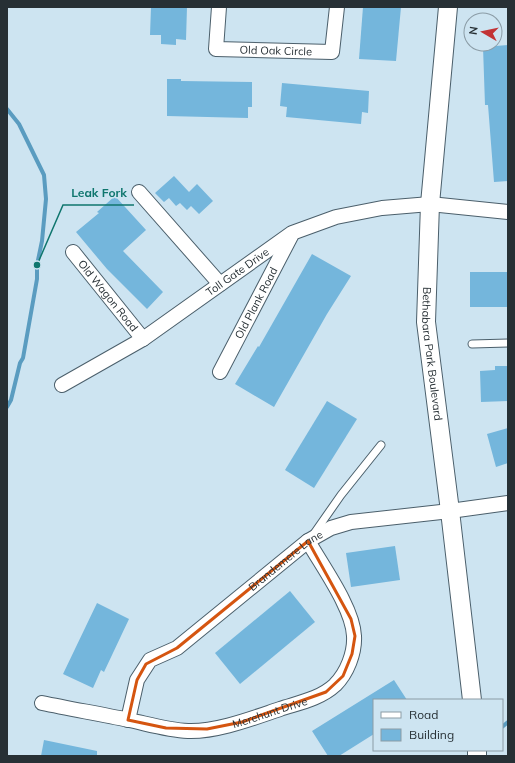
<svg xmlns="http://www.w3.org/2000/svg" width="515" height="763" viewBox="0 0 515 763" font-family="Mulish,sans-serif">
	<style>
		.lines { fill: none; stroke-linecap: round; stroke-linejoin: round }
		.stream { stroke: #5a9cc0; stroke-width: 4 }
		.building { fill: #74b6dc }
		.service-casing { stroke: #4b5f6b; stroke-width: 9 }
		.minor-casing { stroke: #4b5f6b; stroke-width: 16 }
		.tertiary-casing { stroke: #4b5f6b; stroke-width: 20 }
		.service { stroke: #fff; stroke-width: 7 }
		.minor { stroke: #fff; stroke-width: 14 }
		.tertiary { stroke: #fff; stroke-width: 18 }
		.marked { fill: none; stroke: #d55510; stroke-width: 3; stroke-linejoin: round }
		.labels { text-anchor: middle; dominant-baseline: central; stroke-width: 3; stroke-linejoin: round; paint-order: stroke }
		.street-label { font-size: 11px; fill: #273035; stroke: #cde4f1 }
		.leader { fill: none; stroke: #0f766e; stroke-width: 1.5 }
		.callout-dot { fill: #0f766e; stroke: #cde4f1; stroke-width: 1.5 }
		.callout-label { font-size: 12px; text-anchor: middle; font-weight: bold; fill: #0f766e; stroke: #cde4f1; stroke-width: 3; stroke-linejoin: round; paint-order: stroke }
	</style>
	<rect width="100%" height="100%" fill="#cde4f1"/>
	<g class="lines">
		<g class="stream">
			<polyline points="7,109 19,124 44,175 46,199 42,241 37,265 37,279 23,358 20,363 11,400 7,407"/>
			<polyline points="502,727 508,722"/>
		</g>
	</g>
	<g class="building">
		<polygon points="151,7 187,7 186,40 176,39 176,45 161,44 161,35 150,35"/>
		<polygon points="363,7 401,7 396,61 359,59"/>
		<polygon points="508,45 508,181 494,182 488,105 485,105 483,47"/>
		<polygon points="167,79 181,79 181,81 252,82 252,107 248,107 248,118 167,116"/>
		<polygon points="282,83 369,91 368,113 362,112 361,124 286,117 287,107 280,106"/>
		<polygon points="174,176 189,192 197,184 213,201 199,214 191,206 187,210 180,203 176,206 169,198 164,202 155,193"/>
		<polygon points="115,196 146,230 123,251 163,292 147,309 107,269 76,232 99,213 97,212"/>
		<polygon points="312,254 351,276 327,314 274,407 235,384 258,346 259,347"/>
		<rect x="470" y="272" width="38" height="35"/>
		<polygon points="495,366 508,366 508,401 481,402 480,371 495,370"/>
		<polygon points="327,401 357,419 314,488 285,470"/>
		<polygon points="508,428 508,463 496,467 487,434"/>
		<polygon points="395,546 400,580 351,587 346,553"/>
		<polygon points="290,591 315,622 240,684 215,653"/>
		<polygon points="97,603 129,619 104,672 101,670 93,688 63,674"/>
		<polygon points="394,680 407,700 374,700 374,734 339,756 328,756 312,731"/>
		<polygon points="44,740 97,751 97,756 41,756"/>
	</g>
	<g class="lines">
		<g class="service-casing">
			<g id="service">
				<polyline points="472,344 508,343"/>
				<polyline points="313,535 341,495 381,445"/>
			</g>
		</g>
		<g class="minor-casing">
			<g id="minor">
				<path id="s1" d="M219,7l-3,42 116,3 5,-45"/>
				<polyline points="139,192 220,284"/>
				<path id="s2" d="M73,252l70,87"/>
				<path id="s3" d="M220,372l71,-136"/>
				<path id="s4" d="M62,385l81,-46 149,-106 44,-16 46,-9 48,-4 78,8"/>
				<path id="s5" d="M42,703c29,6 58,11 87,17 19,4 39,10 59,11 29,1 65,-13 92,-22 18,-6 40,-10 55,-24 12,-12 20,-32 19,-49 -1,-28 -32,-70 -46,-95"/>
				<path id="s6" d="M128,720l9,-40 13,-20 27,-12 131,-107 23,-13 20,-6 99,-11 58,-8"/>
			</g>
		</g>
		<g class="tertiary-casing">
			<g id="tertiary">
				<path id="s7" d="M448,7l-18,197 -4,118 24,189 22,189"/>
				<polyline points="477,750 477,756"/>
			</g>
		</g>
		<use href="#service" class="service"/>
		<use href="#minor" class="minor"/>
		<use href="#tertiary" class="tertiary"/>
	</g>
	<path class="marked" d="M308,541l43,78 4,17 -3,18 -9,22 -17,16 -84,30 -35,7 -41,-1 -38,-8 9,-40 9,-16 31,-16z"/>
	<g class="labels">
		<g class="street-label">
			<text stroke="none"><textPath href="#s1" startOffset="102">Old Oak Circle</textPath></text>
			<text stroke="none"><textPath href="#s4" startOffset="209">Toll Gate Drive</textPath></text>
			<text stroke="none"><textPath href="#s2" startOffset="56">Old Wagon Road</textPath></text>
			<text stroke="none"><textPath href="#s3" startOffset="78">Old Plank Road</textPath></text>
			<text stroke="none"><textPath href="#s7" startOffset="348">Bethabara Park Boulevard</textPath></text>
			<text stroke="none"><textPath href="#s6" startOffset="234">Brandemere Lane</textPath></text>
			<text stroke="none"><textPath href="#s5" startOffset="233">Merehunt Drive</textPath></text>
		</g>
	</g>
	<path class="leader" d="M37 265L63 205H134"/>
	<circle class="callout-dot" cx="37" cy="265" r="4"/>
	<g class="callout-label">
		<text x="99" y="197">Leak Fork</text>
	</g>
	<rect width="515" height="763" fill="none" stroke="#273035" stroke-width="16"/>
	<rect x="373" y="699" width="130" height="52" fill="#cde4f1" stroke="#8b9ca6"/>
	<rect x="381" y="712" width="20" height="6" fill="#ffffff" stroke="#8b9ca6"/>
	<text x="409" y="719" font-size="12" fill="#273035">Road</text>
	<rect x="381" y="729" width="20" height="12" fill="#74b6dc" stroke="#8b9ca6"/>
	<text x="409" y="739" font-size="12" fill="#273035">Building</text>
	<g transform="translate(483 32) rotate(279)"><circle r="19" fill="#cde4f1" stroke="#8b9ca6"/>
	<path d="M0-3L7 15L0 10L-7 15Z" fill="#c23335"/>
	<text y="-6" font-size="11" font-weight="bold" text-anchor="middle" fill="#273035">N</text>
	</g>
</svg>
